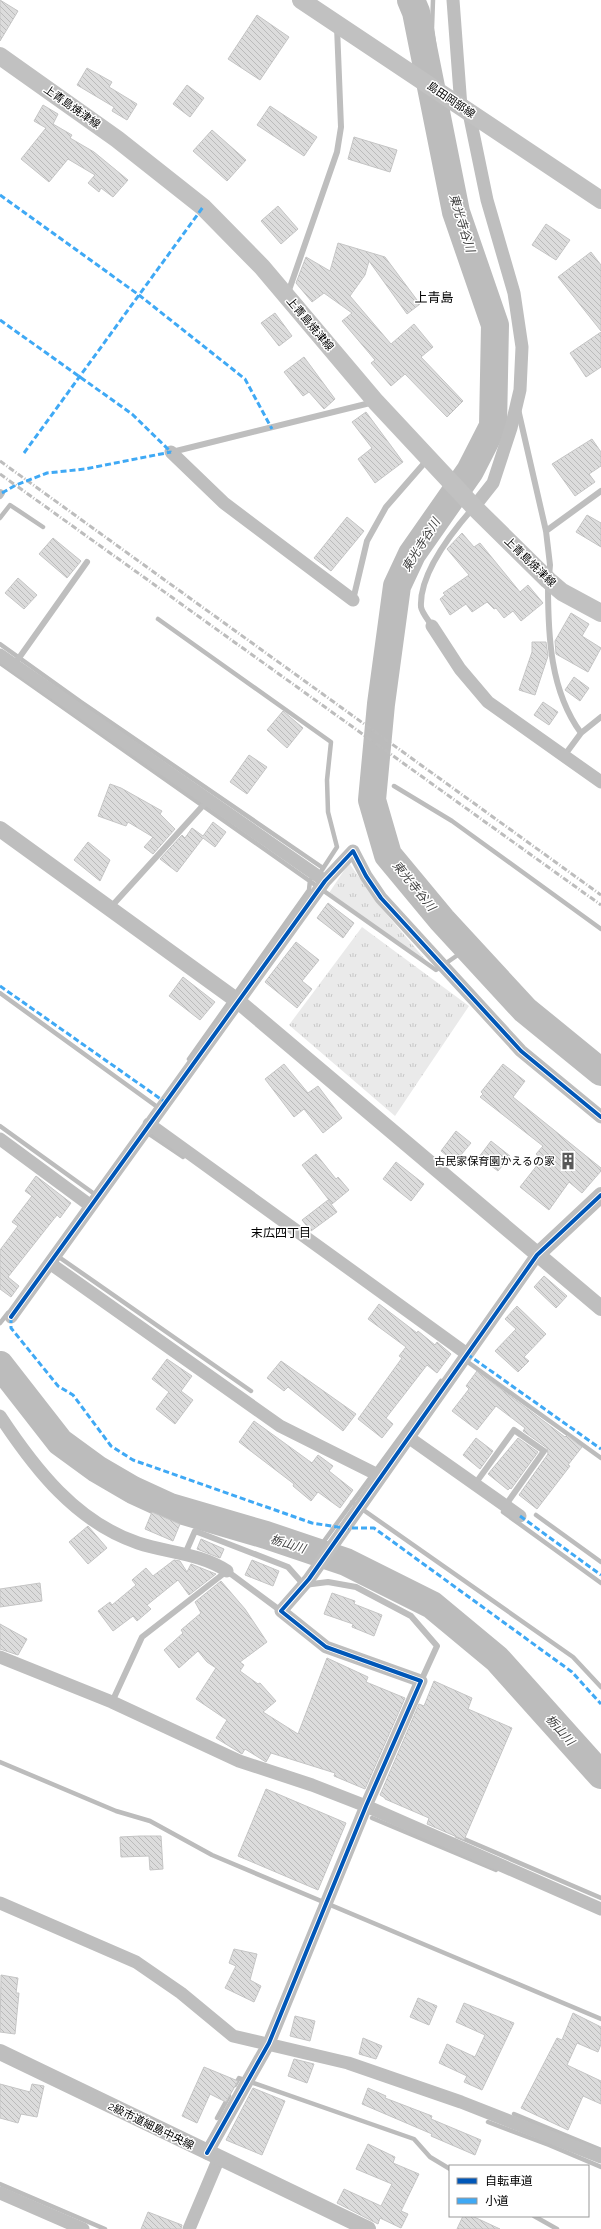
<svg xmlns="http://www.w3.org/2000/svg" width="601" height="2229" font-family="Raleway,'Noto Sans JP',sans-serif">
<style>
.park{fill:url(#park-tufts)}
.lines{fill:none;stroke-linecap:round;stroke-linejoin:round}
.stream{stroke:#bcbcbc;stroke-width:4.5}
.river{stroke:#bcbcbc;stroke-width:28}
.building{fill:url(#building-back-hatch);stroke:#c5c5c5}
.service{stroke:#bebebe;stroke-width:6}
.minor{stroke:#bebebe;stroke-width:13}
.tertiary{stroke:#bebebe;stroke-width:16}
.secondary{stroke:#c1c1c1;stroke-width:18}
.rail{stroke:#bdbdbd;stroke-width:3;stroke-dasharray:6 2 1 2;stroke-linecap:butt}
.quiet{stroke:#3fa9f5;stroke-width:3;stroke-dasharray:6 3;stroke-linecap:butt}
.cycleway-casing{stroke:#fff;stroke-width:6}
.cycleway{stroke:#0057b8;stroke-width:4}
.labels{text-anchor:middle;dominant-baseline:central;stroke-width:3;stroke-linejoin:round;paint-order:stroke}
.street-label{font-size:11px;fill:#000;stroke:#fff}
.poi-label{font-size:11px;fill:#000;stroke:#fff;text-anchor:end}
.water-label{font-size:12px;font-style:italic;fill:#404040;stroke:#fff}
.neighbourhood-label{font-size:12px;fill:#000;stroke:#fff}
.quarter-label{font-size:13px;fill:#000;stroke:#fff}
</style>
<defs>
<pattern id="park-tufts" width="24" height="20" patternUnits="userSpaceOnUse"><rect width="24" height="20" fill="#eaeaea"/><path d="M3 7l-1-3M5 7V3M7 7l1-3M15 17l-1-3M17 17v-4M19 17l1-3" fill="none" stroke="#c7c7c7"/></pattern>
<pattern id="building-back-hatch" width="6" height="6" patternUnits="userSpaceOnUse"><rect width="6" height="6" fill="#dcdcdc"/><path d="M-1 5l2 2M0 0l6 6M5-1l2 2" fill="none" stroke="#bbb"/></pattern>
</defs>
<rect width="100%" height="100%" fill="#fff"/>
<path class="park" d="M349,863L378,904L429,964L329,893Z
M362,927L469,1006L395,1116L289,1025Z"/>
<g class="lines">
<path class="stream" d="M433,0L432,28L440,88
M435,107L442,99
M0,518L10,505L43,527
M158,619L331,742L327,780L328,812L337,847L322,870
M0,644L81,702L323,868
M0,663L436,970L468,948
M394,786L452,821L601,929
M0,993L156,1106
M189,1059L309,890L310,880
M0,1126L93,1193
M146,1132L183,1157
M56,1255L251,1391
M0,1323L8,1313
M465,1360L601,1458
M352,1502L573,1657L601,1687
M503,1512L601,1583
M536,1515L601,1562
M316,1552L441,1381
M0,1762L116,1811L150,1821L212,1855L601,2019
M372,1818L496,1870
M457,1836L601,1898
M235,2085L239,2078L414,2139L430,2157L450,2169
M514,2114L601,2150
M217,2118L229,2096
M488,2122L549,2145L601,2167
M0,2184L105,2229
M534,2216L557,2229"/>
<path class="river" d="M411,0L416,12L456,212L495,325L493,426L470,471L412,554L397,586L381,704L372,800L388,855L442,920L525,1010L601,1072
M0,1365L60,1442L97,1469L133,1490L170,1507L266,1535L346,1562L432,1605L497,1659L601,1775"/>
</g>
<path class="building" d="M0,0L18,11L0,41Z
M257,15L289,37L260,80L228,59Z
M87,68L112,82L109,87L137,104L127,120L112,111L114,107L77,85Z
M187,85L204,98L190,117L173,104Z
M43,105L58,114L53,124L72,135L70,138L94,152L128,180L113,197L101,188L99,192L88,183L95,175L68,159L49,182L21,159L46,128L34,121Z
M270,106L317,137L304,156L257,125Z
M212,130L246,160L227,181L193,151Z
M354,137L397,150L390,172L348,159Z
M278,206L298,229L281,244L261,221Z
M546,224L570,240L556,260L532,245Z
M338,243L385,257L420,304L407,314L369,261L365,275L350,296L391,344L414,324L433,347L421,357L463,401L447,417L405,374L391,386L371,363L375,360L342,321L352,313L324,293L312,302L296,283L306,257L330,271Z
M591,252L601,265V331L558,277Z
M275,313L292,336L279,346L261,323Z
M601,332V367L586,377L570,353Z
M304,357L335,399L324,409L309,392L303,396L284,372Z
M366,412L403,462L375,483L358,459L372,448L352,422Z
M592,439L601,452V466L589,474L595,482L575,496L552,464Z
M587,515L601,523V547L576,532Z
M347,517L364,531L331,571L314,558Z
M462,533L474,547L480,543L520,592L528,585L543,603L521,621L513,611L504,618L496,608L494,609L487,602L472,612L466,604L450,615L440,599L445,595L443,593L469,575L447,549Z
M53,538L81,561L67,578L39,554Z
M18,578L37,595L24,609L5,593Z
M571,613L589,624L582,636L601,648L588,672L556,654L555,641Z
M532,642H546L548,656L535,695L519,690L532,652Z
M574,677L589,688L580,701L565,690Z
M543,702L558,712L549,725L534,715Z
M283,711L303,728L287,748L267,730Z
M249,755L267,767L247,794L230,782Z
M110,784L121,788L162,811L160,814L175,829L153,854L144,847L153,837L128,822L126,826L98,816Z
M213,822L226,832L215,847L203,838L177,872L160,859L182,835L185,838L192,828L203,836Z
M88,842L110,860L100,881L74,860Z
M328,903L354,923L343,938L317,918Z
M296,942L319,960L302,981L312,989L297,1008L265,982Z
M183,977L215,1002L200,1020L169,996Z
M284,1064L308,1093L318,1086L342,1118L323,1133L304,1109L294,1117L265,1079Z
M503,1064L525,1081L513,1097L601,1168V1171L582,1193L569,1182L549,1210L520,1187L542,1159L536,1154L543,1146L480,1097L483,1094L481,1092Z
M456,1131L471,1143L455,1162L441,1151Z
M491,1141L510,1156L498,1171L479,1157Z
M316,1154L336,1179L338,1177L349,1190L332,1204L302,1165Z
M396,1162L424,1184L411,1201L383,1179Z
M36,1176L71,1203L60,1218L57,1215L8,1277L19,1286L11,1297L0,1289V1250L18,1226L12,1222L32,1196L25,1191Z
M328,1200L337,1212L311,1231L302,1220Z
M544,1276L567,1296L556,1308L534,1287Z
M379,1304L417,1333L418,1331L435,1345L437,1342L451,1354L437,1373L427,1365L386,1418L393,1424L382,1438L358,1419L402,1358L399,1356L406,1347L368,1319Z
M517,1306L546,1334L524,1357L529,1361L518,1372L495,1351L516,1329L505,1319Z
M167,1359L192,1376L181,1391L193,1400L175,1424L156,1409L169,1392L152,1379Z
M281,1361L356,1414L343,1431L288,1387L284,1391L267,1378Z
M477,1371L565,1437L567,1435L582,1447L568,1465L570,1466L537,1509L519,1495L548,1454L547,1448L523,1431L525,1428L496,1406L477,1430L452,1411L469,1389L466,1386Z
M254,1421L312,1463L318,1455L333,1466L329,1471L353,1490L340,1508L318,1492L311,1501L293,1486L294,1484L239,1442Z
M476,1438L493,1451L480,1469L463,1455Z
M518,1438L538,1452L511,1489L510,1488L508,1490L488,1474Z
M152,1512L180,1524L173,1541L145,1529Z
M88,1526L107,1548L88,1564L69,1542Z
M201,1539L224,1549L220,1558L197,1549Z
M174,1560L180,1561L187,1572L191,1564L216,1574L189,1595L178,1580L147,1605L151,1609L137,1621L133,1616L113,1631L98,1611L110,1602L112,1605L136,1585L132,1580L146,1568L153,1576Z
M252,1560L279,1571L273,1586L245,1575Z
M221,1581L245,1609L267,1642L240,1662L244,1665L240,1671L258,1684L260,1683L276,1701L263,1712L298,1734L327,1658L368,1677L366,1682L405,1698L365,1789L334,1776L335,1773L271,1753L266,1762L245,1749L242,1754L216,1738L227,1720L196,1699L216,1668L207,1662L198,1651L179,1668L164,1650L183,1633L181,1630L201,1613L195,1602Z
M40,1583L42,1601L0,1607V1589Z
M332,1593L355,1601L354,1604L382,1615L374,1636L352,1627L353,1624L324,1614Z
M0,1624L27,1639L18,1655L0,1649Z
M434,1681L472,1698L468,1709L512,1728L464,1840L427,1824L429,1818L385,1799V1798L380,1795L419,1704L424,1706Z
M266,1789L346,1823L318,1890L238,1856Z
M140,1836H161L163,1869L150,1870L149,1856L121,1857L120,1837Z
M234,1949L257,1954L250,1980L261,1986L254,2002L225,1988L236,1966L229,1963Z
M1,1975L18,1978L16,1993H19L15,2034L0,2032Z
M418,1998L437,2006L429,2025L410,2017Z
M464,2003L514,2023L482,2090L464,2082L467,2076L439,2063L447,2044L475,2057L485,2035L456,2022Z
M573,2013L601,2027V2044L598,2052L577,2043L567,2065L601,2081V2104L583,2096L568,2130L521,2108L557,2038L562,2040Z
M295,2016L315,2021L310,2041L290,2036Z
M363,2038L382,2046L376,2059L359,2054Z
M294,2059L314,2064L307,2083L288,2076Z
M204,2067L238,2081L226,2102L210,2094L197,2123L182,2116Z
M0,2084L30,2092L32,2084L44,2086L37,2117L21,2114L18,2123L0,2118Z
M253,2088L285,2101L262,2155L226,2140Z
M368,2088L386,2096L385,2098L432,2116L431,2119L481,2140L475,2155L431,2136L432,2134L362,2104Z
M368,2144L395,2157L393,2163L419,2174L401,2211L408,2214L401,2228L380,2218L378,2224L337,2203L344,2189L381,2206L392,2184L356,2169Z
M148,2212L182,2225L181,2229H141Z
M463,2216H472L500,2229H457Z"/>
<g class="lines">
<path class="service" d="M288,293L337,152L341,127L337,27
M518,409L546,531L550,565L549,576
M172,452L374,402
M0,492L2,493L0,496
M546,531L601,491
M548,585C548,635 550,691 581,733
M353,600L367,541L386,507L427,460
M432,626C429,621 422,613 421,607C419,573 452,532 473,508
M14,665L87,562
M564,756L581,733L601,717
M110,908L208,800
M475,1484L514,1430L544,1451L505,1506
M185,1554L195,1531L288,1567L304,1585L328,1582L356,1587L411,1616L437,1646L421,1681
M112,1702L142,1637L227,1571L281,1611"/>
<path class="minor" d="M453,0L461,107
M469,113L487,200L514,293L522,347L520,390L511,428L493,483L474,507
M171,452L224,503L353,600
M432,626L460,669L488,702L601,782
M0,655L325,881
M149,1124L467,1354
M0,1139L91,1206
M51,1264L280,1426L380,1476
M11,1317L325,881L353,851L366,876L381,898L521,1051L601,1117
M0,1416C35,1469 76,1522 138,1543C168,1553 200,1553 227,1571
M408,1437L520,1516
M0,1657L112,1702L239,1761L312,1785L366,1806L601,1909
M0,1903L136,1962L181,1993L233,2036L348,2063L461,2102L601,2157
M207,2153L269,2043L366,1806L421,1681L326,1647L281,1611L309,1579L537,1255
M0,2193L83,2229
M189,2229L219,2158"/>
<path class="tertiary" d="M0,829L239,1002L601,1308
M537,1255L601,1195
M0,2052L368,2229"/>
<path class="secondary" d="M301,0L601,200
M0,56L117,139L203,207L262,267L376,402L474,507L548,580L562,592L601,613"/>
<path class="rail" d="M0,461L601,895
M0,474L601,905"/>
<path class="quiet" d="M0,195L139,295L245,379L272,429
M0,320L132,414L171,452
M24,453L203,207
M2,493L16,485L47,473L85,469L171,452
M0,986L165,1102
M11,1317V1328L58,1386L73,1395L111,1446L133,1460L312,1523L344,1528H374L572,1672L601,1704
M467,1354L601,1449
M520,1516L601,1575"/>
<g class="cycleway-casing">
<path id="cycleway" d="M11,1317L325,881L353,851L366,876L381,898L521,1051L601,1117
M207,2153L269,2043L366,1806L421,1681L326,1647L281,1611L309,1579L537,1255L601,1195"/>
</g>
<use href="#cycleway" class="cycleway"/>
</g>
<defs>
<g id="building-bare" transform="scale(1.38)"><path d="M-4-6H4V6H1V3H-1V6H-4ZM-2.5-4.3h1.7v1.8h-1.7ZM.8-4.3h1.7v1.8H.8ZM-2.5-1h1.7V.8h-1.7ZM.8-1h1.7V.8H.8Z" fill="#595959" stroke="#fff" stroke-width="2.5" paint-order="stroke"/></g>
</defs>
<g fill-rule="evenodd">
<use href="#building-bare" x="568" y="1161"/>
</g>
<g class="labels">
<g class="street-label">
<text transform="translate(451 100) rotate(34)">島田岡部線</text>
<text transform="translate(72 107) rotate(35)">上青島焼津線</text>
<text transform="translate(310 324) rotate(50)">上青島焼津線</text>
<text transform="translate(530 562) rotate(44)">上青島焼津線</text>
<text transform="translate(151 2126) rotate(26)">2級市道細島中央線</text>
</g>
<g class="poi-label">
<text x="555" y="1161">古民家保育園かえるの家</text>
</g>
<g class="water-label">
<text transform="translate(462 223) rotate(73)">東光寺谷川</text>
<text transform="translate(421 545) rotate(-58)">東光寺谷川</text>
<text transform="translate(414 886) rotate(51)">東光寺谷川</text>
<text transform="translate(288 1544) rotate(17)">栃山川</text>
<text transform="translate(560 1730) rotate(48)">栃山川</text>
</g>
<g class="neighbourhood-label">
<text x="281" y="1233">末広四丁目</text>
</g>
<g class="quarter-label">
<text x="434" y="297">上青島</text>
</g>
</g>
<rect x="449" y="2165" width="140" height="52" fill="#ffffff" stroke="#999999"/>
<rect x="457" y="2178" width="20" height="6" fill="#0057b8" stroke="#999999"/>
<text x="485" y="2185" font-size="12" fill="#000000">自転車道</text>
<rect x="457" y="2198" width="20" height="6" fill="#3fa9f5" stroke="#999999"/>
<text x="485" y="2205" font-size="12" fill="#000000">小道</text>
</svg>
